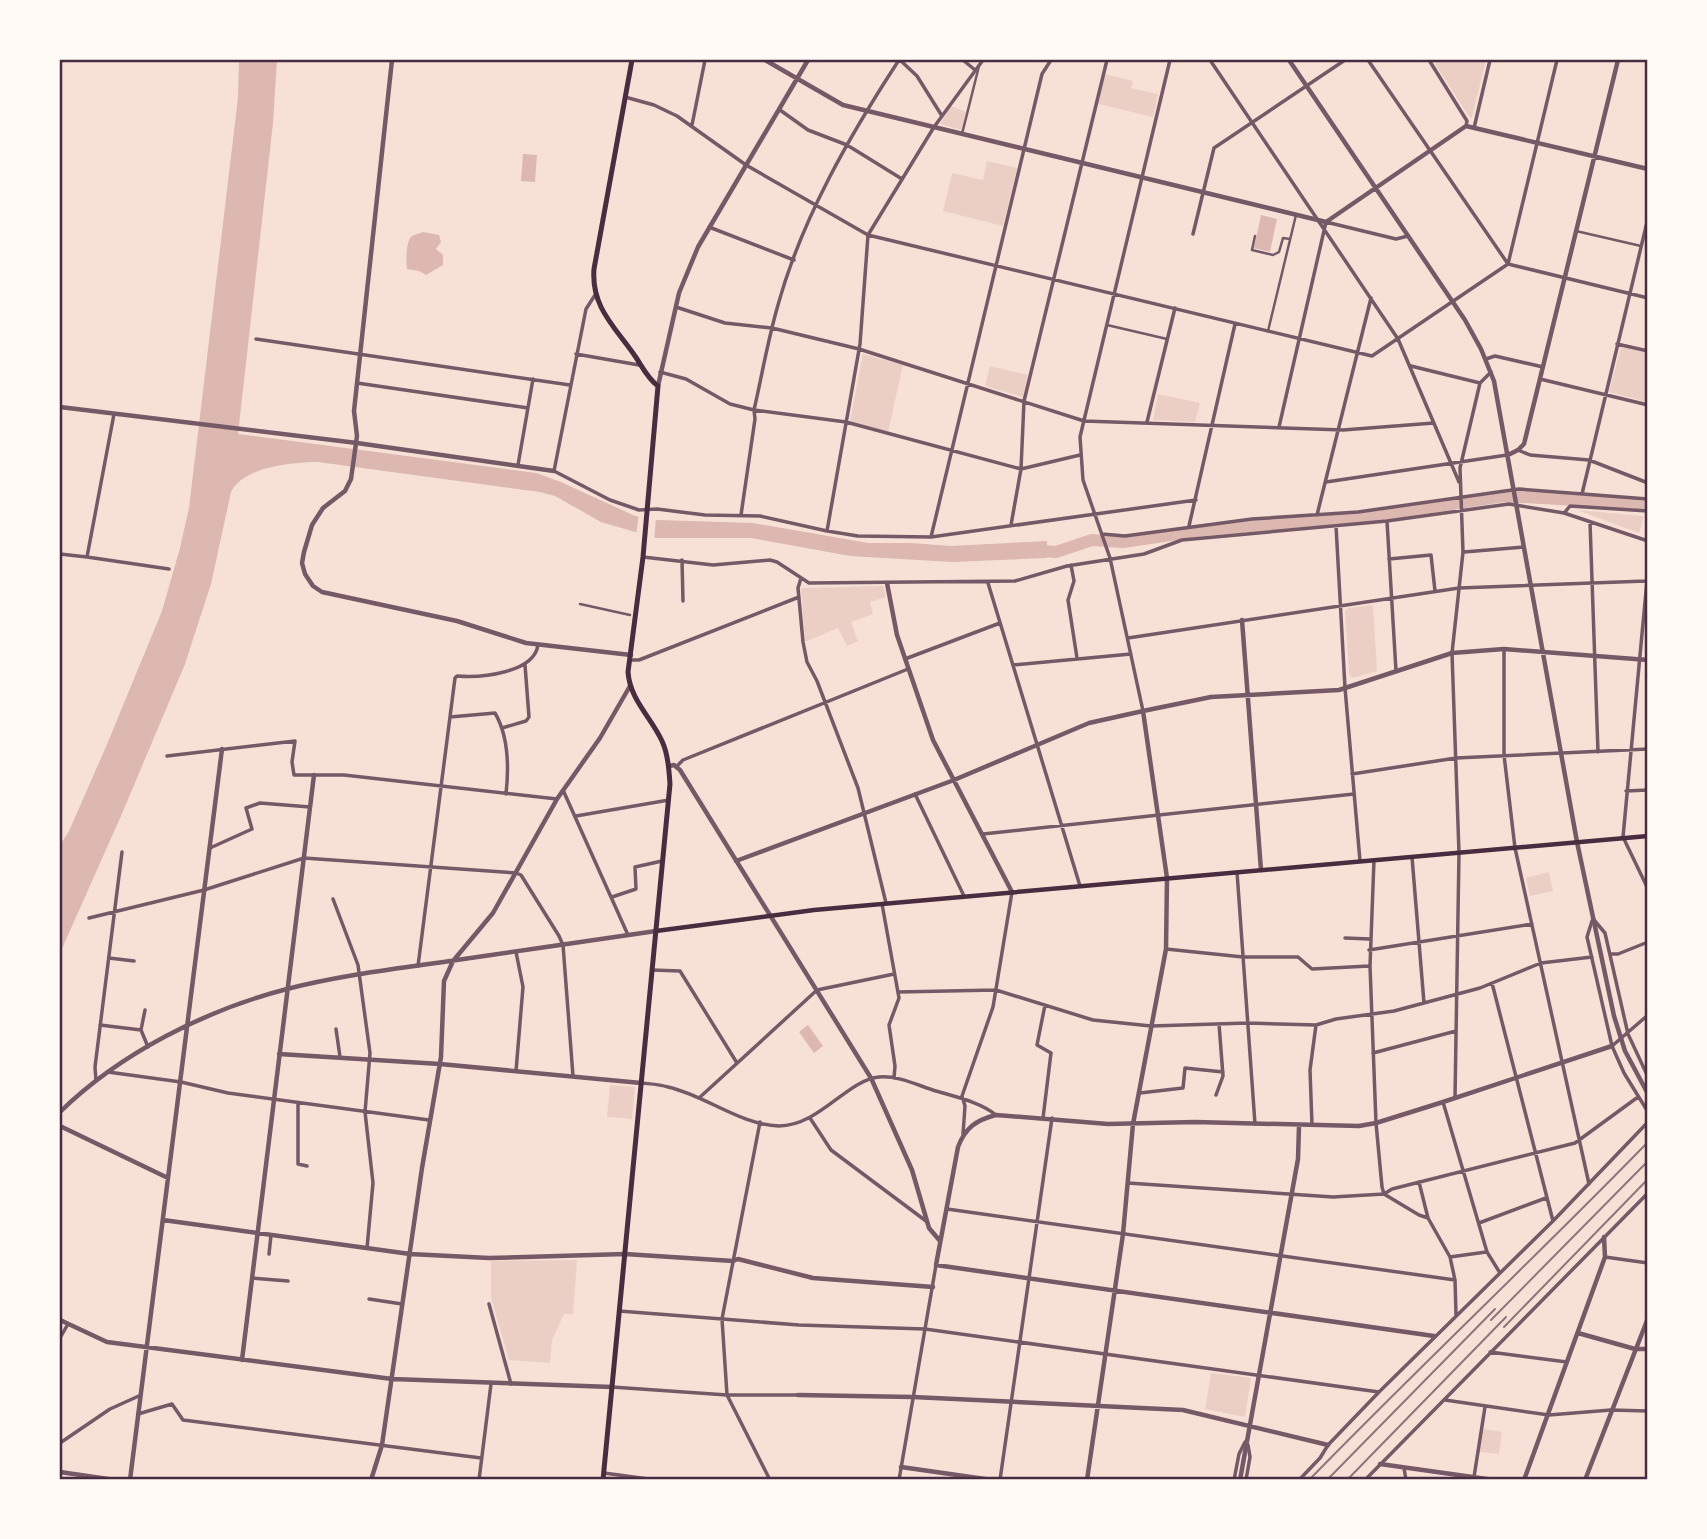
<svg xmlns="http://www.w3.org/2000/svg" width="1707" height="1539" font-family="'Noto Sans',sans-serif">
<style>
.green{fill:#ebcfc5}
.water{fill:#dcb8b0}
.pier{fill:#f7e1d7}
.lines{fill:none;stroke-linecap:round;stroke-linejoin:round}
.river{stroke:#dcb8b0;stroke-width:12}
.pedestrian{stroke:#755966;stroke-width:2.5}
.minor{stroke:#755966;stroke-width:3.5}
.tertiary{stroke:#755966;stroke-width:4.5}
.secondary{stroke:#4a2c40;stroke-width:4.5}
.primary{stroke:#4a2c40;stroke-width:5}
.rail{stroke:#8f747c;stroke-width:2}
.neatline{fill:none;stroke:#4a2c40;stroke-width:2.5}
</style>
<rect width="100%" height="100%" fill="#f7e1d7"/>
<path class="green" d="M1438,60H1486L1472,117L1470,118L1435,64Z
M1105,74L1133,81L1131,88L1158,94L1153,117L1098,104Z
M951,106L966,112L962,130L940,124Z
M987,161L1017,168L1003,226L943,211L952,173L983,180Z
M1621,347L1647,353V402L1609,392Z
M863,354L903,365L888,432L850,421Z
M990,366L1028,375L1023,397L985,386Z
M1158,394L1200,403L1195,422L1153,420Z
M1577,510L1644,516L1639,533Z
M883,586L886,597L870,602L873,614L851,622L858,641L847,646L838,628L805,642L801,588Z
M1373,605L1377,671L1353,678L1349,674L1345,611L1348,608Z
M1549,872L1553,891L1530,896L1526,878Z
M610,1085L635,1087L632,1119L607,1117Z
M577,1260L573,1314H564L552,1340L550,1363L509,1360L491,1298V1261Z
M1211,1373L1251,1378L1245,1417L1205,1409Z
M1483,1429L1502,1432L1499,1454L1480,1452Z"/>
<path class="water" d="M239,60H277L273,123L238,434L536,473L561,482L635,516L658,520L753,523L868,543H910L951,546L1047,541V558L952,562L850,556L751,538H656L601,522L555,496L540,492L318,462C293,462 243,467 231,492L211,584L185,664L121,816L60,953V845L69,831L105,749L162,611L180,548L189,508L238,98Z
M523,154L537,155L535,182L521,181Z
M1261,215L1277,219L1270,252L1254,248Z
M423,232L439,235L441,242L436,249L443,255V265L426,275L419,271L407,269C406,261 406,242 411,237C414,234 419,234 423,232Z
M808,1025L823,1046L814,1053L799,1032Z"/>
<path class="pier" d="M639,513L656,518L654,540L636,535Z"/>
<g class="lines">
<path class="river" d="M1031,550L1056,552L1092,540L1123,542L1204,530L1377,515L1505,496L1648,504"/>
<path class="pedestrian" d="M962,134L979,66
M1576,231L1641,246
M1255,236L1252,250L1273,255L1279,252L1283,238L1290,239
M1107,325L1167,339
M1268,331L1296,215
M580,604L630,615"/>
<path class="minor" d="M900,60L917,76L942,116
M963,60L975,70
M1210,60L1398,339L1459,482
M1368,60L1508,264L1648,298
M1429,60L1467,121L1466,126
M625,97L654,105L677,116L746,165L868,235L1372,356L1508,264L1557,60
M780,110L808,130L847,145L902,179
M692,125L705,60
M1474,128L1490,60
M709,227L794,260
M1193,234L1214,148L1345,60
M595,295L586,309L554,471L610,500L639,510L657,509L705,515L760,516L827,531L858,536L931,537L1196,500
M676,307L725,323L772,328L859,349L1084,421L1343,430L1434,423
M256,339L570,385
M1617,344L1648,351
M576,354L639,365
M1486,359L1495,356L1543,367
M1411,366L1480,383
M660,372L686,379L730,404L754,410L846,422L1021,469L1080,455
M1540,379L1648,405
M357,383L528,408
M114,414L87,557L169,569
M1147,422L1175,308
M1279,427L1326,222L1396,239L1408,236
M1518,450L1530,455L1589,460L1648,483
M518,465L533,379
M1326,482L1507,455
M1582,494L1648,218
M1565,512L1570,506L1648,511
M741,515L755,419L754,410C762,375 768,339 778,305C802,218 850,135 899,60
M1317,515L1371,298
M1387,521L1396,671
M1590,522L1598,752
M1011,525L1021,469L1024,401L1107,60
M1189,526L1235,324
M1336,526L1345,688L1360,861
M827,531L860,344L868,235L934,127L983,60
M1102,534L1125,536L1252,519L1358,512L1519,489L1648,499
M931,537L1042,74L1051,60
M1464,552L1524,547
M60,554L87,557
M643,557L713,565L770,560L777,562L809,583L1015,581L1067,566L1144,554L1182,540L1387,521L1509,504L1564,513L1648,541
M1389,559L1431,555L1435,591
M682,560L683,601
M1071,565L1074,581L1068,600L1077,658
M1648,570L1623,837L1648,889
M801,578L798,588L803,642L807,662L817,681L858,788L886,903
M988,583L1080,886
M1128,638L1459,588L1646,581
M1504,649V755L1515,848L1589,1184
M905,659L1000,623
M630,660H639L799,597
M1013,665L1131,654
M1143,711L1110,558L1083,480L1080,437L1170,60
M450,717L495,713C509,737 509,767 506,794
M502,728L526,721L529,717L525,665
M167,756L295,741L292,762L294,775H344L557,799
M677,766L683,760L908,669
M1352,774L1456,758L1648,749
M563,790L628,935
M1626,791L1648,790
M915,794L964,896
M576,816L669,800
M983,834L1354,794
M210,848L252,829L246,808L260,803L310,807
M1412,857L1424,1003
M1374,860L1370,966L1376,1123L1382,1187L1384,1194L1419,1215L1428,1218
M1237,872L1255,1124
M612,897L636,889L635,867L662,861
M333,899L358,965L370,1053L365,1112L373,1183L367,1248
M882,904L899,998L889,1025L895,1066L894,1078
M89,918L204,890L304,858L516,873L521,875L559,936L563,945L573,1076
M1594,920L1605,933L1628,1034L1648,1077
M1592,921L1587,937L1612,1046L1624,1073L1648,1112
M1345,938L1370,939
M1166,949L1243,957H1298L1312,969L1369,966
M1369,950L1532,924
M516,952L523,987L516,1071
M1611,954H1618L1648,942
M109,958L134,961
M418,966L455,678L457,676C481,678 534,673 538,645
M652,970L680,971L737,1063
M1492,983L1553,1221
M898,992L996,990L1093,1020L1151,1026L1248,1023L1316,1025L1336,1019L1394,1011L1480,988L1541,963L1592,957
M100,1025L141,1030L148,1047
M336,1029L340,1057
M141,1030L145,1010
M1612,1046L1648,1015
M1373,1053L1456,1031
M108,1072L181,1082L228,1093L429,1120
M96,1081L95,1067L122,852
M641,1083C650,1084 659,1084 668,1087C705,1095 740,1125 779,1126C819,1126 847,1080 879,1077C898,1075 919,1086 936,1091C956,1097 980,1102 996,1115
M1140,1093L1183,1088L1185,1068L1223,1072
M1216,1095L1223,1076L1219,1024
M699,1098L817,990L894,974
M1455,1098L1459,853L1452,653L1463,552L1460,468L1480,383L1491,372
M1443,1102L1487,1252L1500,1273
M298,1103V1164L307,1166
M810,1118L831,1150L926,1221
M1043,1118L1051,1053L1037,1045L1045,1005
M760,1122L722,1319L727,1395L770,1480
M1312,1125L1310,1070L1316,1025
M963,1134L965,1106L962,1096L993,1007L1012,892
M1419,1182L1428,1218L1450,1257L1455,1280L1456,1315
M1128,1183L1333,1197L1384,1194L1392,1189L1575,1143L1638,1097
M947,1209L1455,1280
M1479,1223L1546,1198
M269,1254L271,1235
M1450,1257L1486,1252
M1605,1257L1648,1263
M252,1278L288,1281
M369,1299L402,1304
M489,1304L511,1384
M619,1311L799,1325L925,1329L1379,1392
M60,1338L68,1324
M1490,1352L1567,1362
M612,1387L727,1395H798
M1445,1400L1549,1415L1611,1410L1648,1411
M138,1414L172,1404L183,1420L481,1458
M60,1443L110,1409L141,1395
M1404,1468L1406,1480
M604,1473L656,1480
M1474,1477L1485,1407
M479,1480L491,1384
M899,1480L936,1265
M1000,1480L1052,1118
M1234,1480L1239,1454L1245,1442
M1246,1480L1250,1457L1248,1445
M1299,1480L1320,1458L1328,1445L1379,1392L1553,1221L1648,1122
M1365,1480L1648,1193"/>
<path class="tertiary" d="M392,60L354,411L357,436L351,479L345,491L323,508L312,525L304,552L302,563L305,574L313,586L322,592L457,621L526,643L631,655
M765,60L843,105L1326,222L1466,126L1648,169
M1289,60L1465,320L1481,349L1494,381L1577,842L1614,1016L1625,1051L1648,1094
M658,386L679,293L698,247L808,60
M60,407L357,443L554,471
M1508,455L1518,450L1524,444L1618,60
M887,583L897,635L933,740L1012,892
M1242,620L1261,870
M669,766L674,765L680,770L871,1078L912,1170L929,1228L940,1241
M736,861L954,780L1089,723L1143,711L1211,697L1339,690L1452,653L1504,649L1648,660
M279,1054L440,1064L641,1083
M60,1112C120,1053 206,1010 287,989C341,975 396,969 450,961C519,951 587,941 656,931
M60,1126L168,1178
M163,1220L410,1254L489,1258L625,1254L733,1261L738,1259L813,1278L933,1287
M60,1320L107,1342L392,1379L612,1387
M1578,1333L1635,1349H1648
M1434,1336L936,1265L958,1147C965,1128 976,1120 996,1115L1108,1124L1195,1122L1359,1126L1376,1123L1443,1102L1612,1046
M242,1360L314,775
M798,1395L913,1397L1183,1410L1328,1445
M1380,1464L1494,1480
M901,1467L992,1480
M60,1472L115,1480
M130,1480L222,749
M371,1480L382,1445L422,1168L441,1057L444,981L453,961L493,913L557,799L600,738L630,686
M1087,1480L1123,1234L1133,1124L1166,949L1167,878L1143,711
M1240,1480L1298,1159L1299,1126
M1524,1480L1605,1257L1604,1237
M1585,1480L1648,1318"/>
<path class="secondary" d="M656,931L814,910L1648,836"/>
<path class="primary" d="M603,1480L670,784C669,770 668,754 662,741C651,717 630,700 628,672L643,557L658,386C647,378 642,366 635,356C615,327 591,307 594,269L632,60"/>
<path class="rail" d="M1491,1320L1648,1161
M1504,1327L1648,1179
M1309,1480C1421,1365 1537,1256 1648,1142
M1327,1480L1495,1309
M1347,1480L1506,1317"/>
</g>
<rect width="1707" height="1539" fill="none" stroke="#fffaf5" stroke-width="122"/>
<rect x="61" y="61" width="1585" height="1417" class="neatline"/>
</svg>
